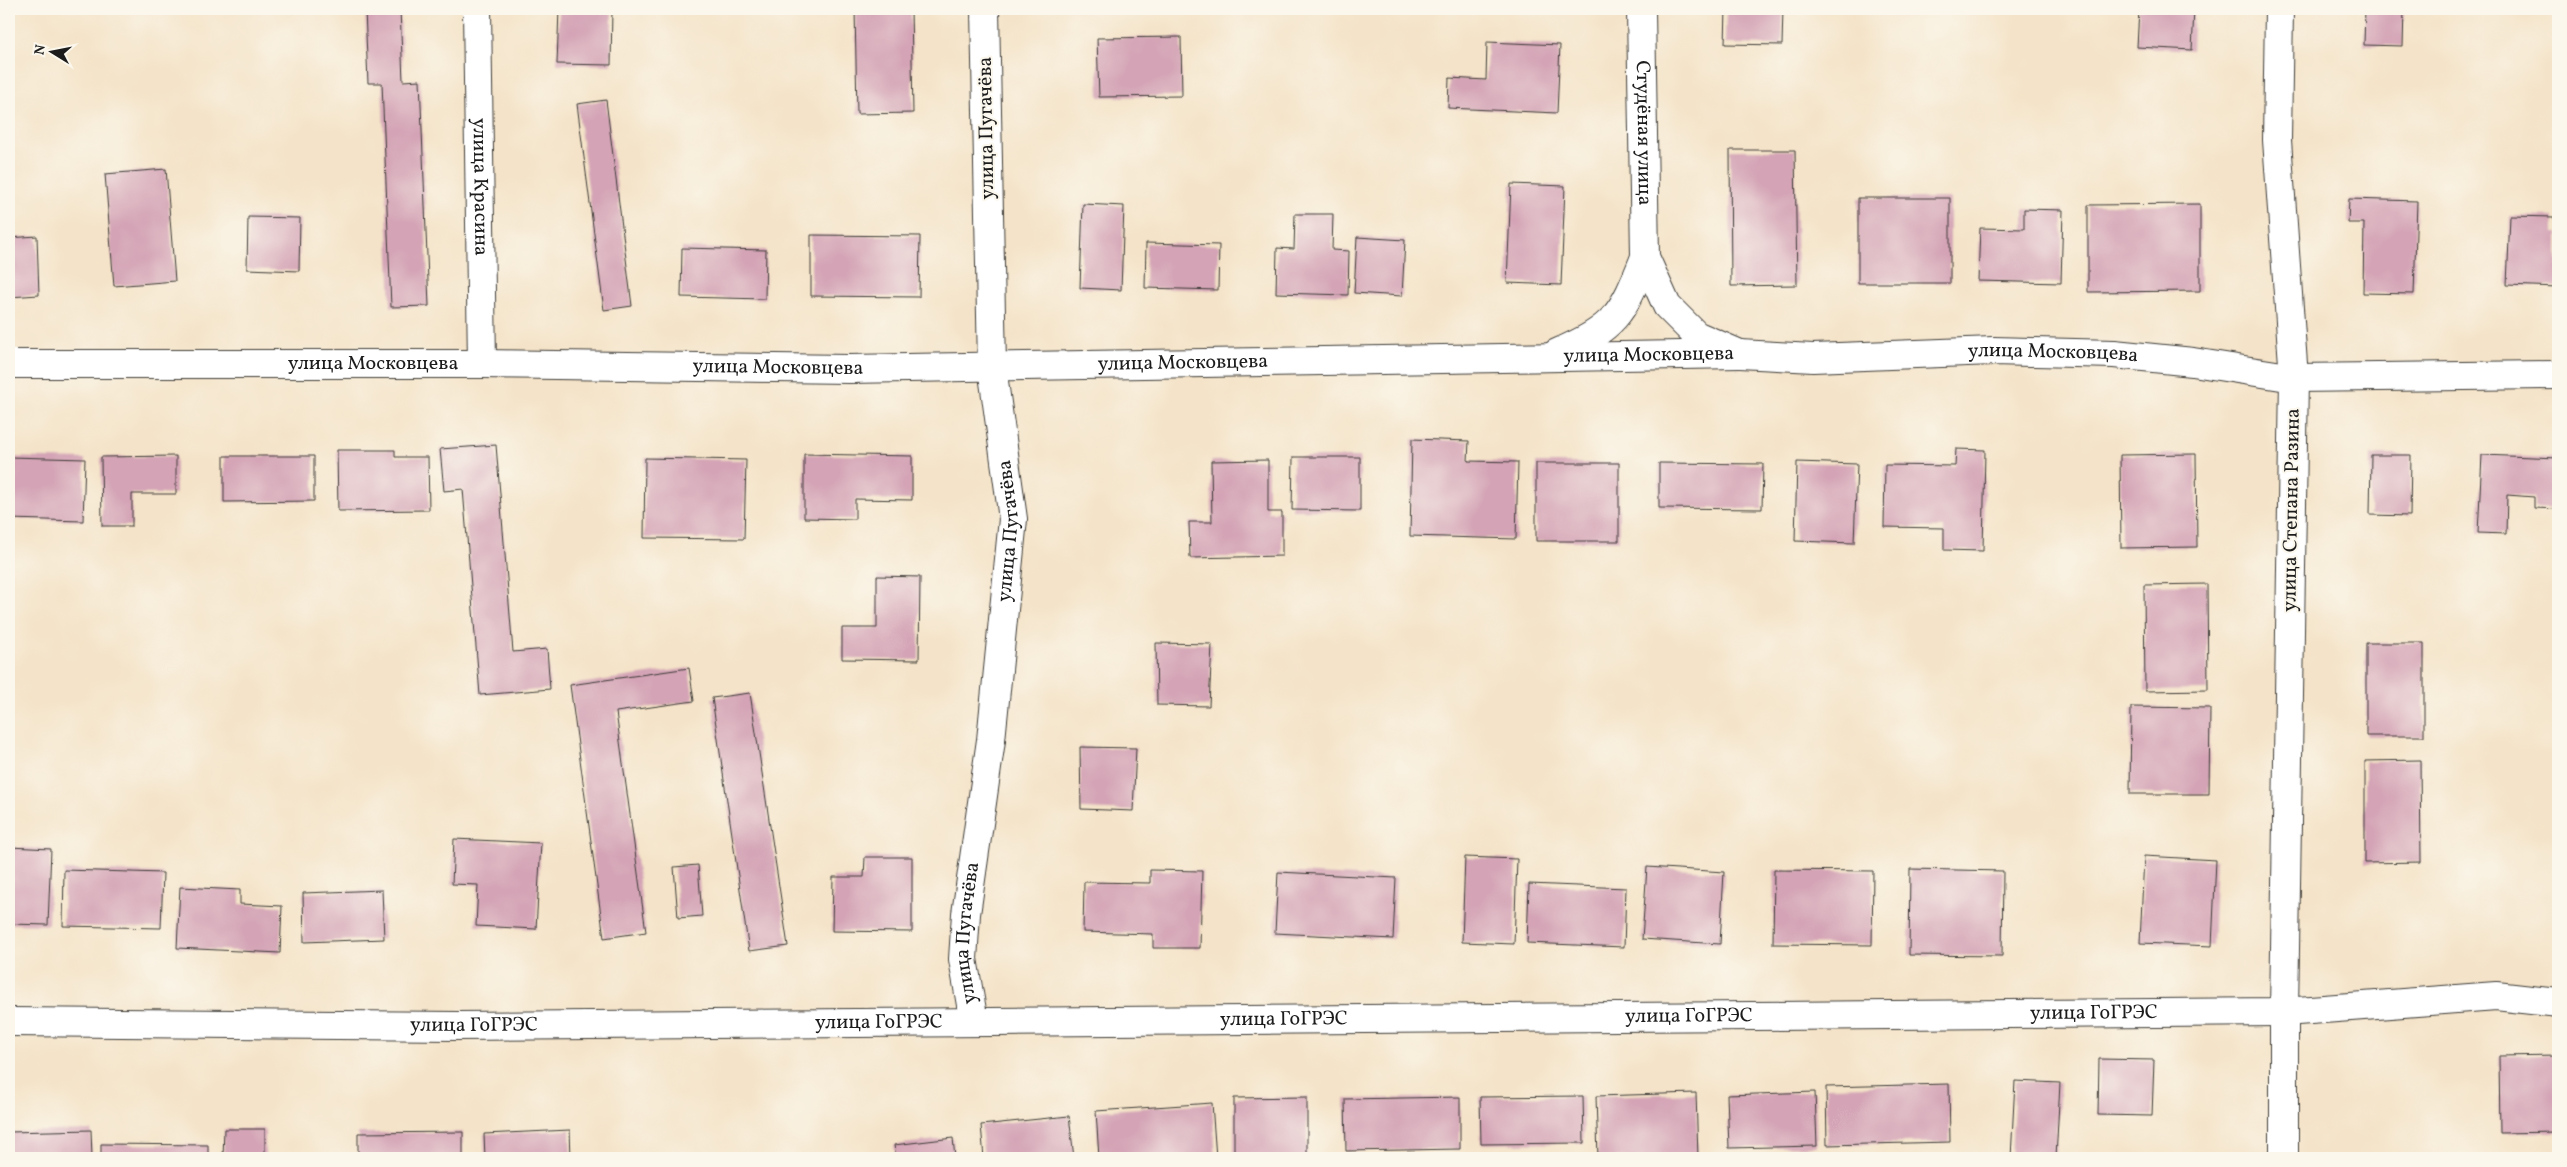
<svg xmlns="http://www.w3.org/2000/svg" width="2567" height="1167" font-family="Vollkorn,serif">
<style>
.building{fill:#d4a4b6}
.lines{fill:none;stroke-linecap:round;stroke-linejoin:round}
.minor-casing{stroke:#3c3a36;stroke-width:30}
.tertiary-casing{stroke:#3c3a36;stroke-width:30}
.minor{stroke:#fff;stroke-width:28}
.tertiary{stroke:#fff;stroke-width:28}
.labels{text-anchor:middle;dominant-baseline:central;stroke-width:4;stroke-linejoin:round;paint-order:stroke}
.street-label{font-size:20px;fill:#1c1c1c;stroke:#fbf7ec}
</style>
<rect width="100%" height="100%" fill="#fbf7ec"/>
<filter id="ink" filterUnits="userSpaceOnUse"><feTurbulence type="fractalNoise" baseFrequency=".02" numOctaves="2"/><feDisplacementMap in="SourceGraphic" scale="10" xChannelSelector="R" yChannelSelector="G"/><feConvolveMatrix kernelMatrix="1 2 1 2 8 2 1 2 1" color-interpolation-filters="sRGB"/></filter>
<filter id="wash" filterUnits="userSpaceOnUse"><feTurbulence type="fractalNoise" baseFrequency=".0096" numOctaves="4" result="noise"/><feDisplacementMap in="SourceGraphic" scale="20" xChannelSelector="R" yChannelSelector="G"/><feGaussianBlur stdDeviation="1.12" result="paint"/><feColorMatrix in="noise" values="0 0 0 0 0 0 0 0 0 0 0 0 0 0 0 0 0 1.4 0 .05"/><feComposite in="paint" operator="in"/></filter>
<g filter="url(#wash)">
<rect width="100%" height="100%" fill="#f4e3c8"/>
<g id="blocks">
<path class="building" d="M365,9H400L403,81L420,80L429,306L391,307L382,83H368Z
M559,9H612L611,65L557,64Z
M855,9H911L913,113L857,114Z
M1726,9H1783L1782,45L1725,44Z
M2139,9H2194L2192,50L2137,47Z
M2365,9H2404L2403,46L2364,45Z
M1181,37L1182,96L1099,97L1097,38Z
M1487,42L1560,45L1557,113L1448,108L1449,78L1486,80Z
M606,100L632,306L604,310L577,104Z
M1730,150H1795L1797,285L1731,286Z
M166,169L175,281L114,286L105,174Z
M1511,184L1565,186L1561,285L1507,283Z
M1858,198H1950V283H1858Z
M2349,199L2417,201L2414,294L2363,293L2364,223H2348Z
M1083,204L1124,206L1121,290L1080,288Z
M2200,204V291L2088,292V205Z
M2024,209L2063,210L2061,283L1978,281L1980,228L2024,229Z
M1295,214H1333L1332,250L1349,251L1348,295L1276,293L1277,248L1294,249Z
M2510,216L2554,217V233H2558V287L2507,285Z
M248,217L300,218L299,271L247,269Z
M811,235L920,236L919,297L811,296Z
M37,236L39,295L9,297V238Z
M1357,237L1405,240L1402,296L1354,293Z
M1146,243L1219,245L1218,290L1145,288Z
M682,248L766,250L765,299L681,297Z
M1412,439L1469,441L1468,461L1518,462L1516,539L1410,536Z
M496,445L513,652L547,649L550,689L480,695L463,489L444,491L440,449Z
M1956,449L1985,450L1983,551L1944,550V528L1884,527L1885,465L1955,466Z
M337,450H395V457H428L429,510L338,511Z
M804,454L912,456V500L855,499V519L804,518Z
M2196,454L2197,547L2121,548L2120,455Z
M2371,455H2411L2410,516L2370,515Z
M2482,455L2558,458V509L2534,508V497L2507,495L2506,534L2478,533Z
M176,456V494H132V526H102L101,457Z
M224,456H314V501L224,502Z
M9,457L85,459L83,521L9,519Z
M1293,457H1360V511L1292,510Z
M645,458L746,460L744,539L644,538Z
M1268,460V512H1282V556L1190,558L1189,522H1212L1211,461Z
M1797,462L1857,464L1854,543L1795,541Z
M1536,463H1619V541H1536Z
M1659,463L1763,464L1762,509L1659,508Z
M877,576L920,577L919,660L842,659V628H877Z
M2207,584L2208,690L2145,691L2144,585Z
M1156,643L1212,644L1209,706L1157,705Z
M2366,643H2424V736H2366Z
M689,668L694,701L616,712L646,932L604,938L570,685Z
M750,693L788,946L749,951L712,698Z
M2131,707L2210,708L2209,794H2130Z
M1080,747L1136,748L1133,811L1081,809Z
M2420,760L2421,862L2365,863V761Z
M454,839L541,843L536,929L476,926L478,885L452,884Z
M9,847L51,849L48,925L9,924Z
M2144,856L2216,860L2212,946L2140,943Z
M865,857H912V932L832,931L833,877H864Z
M1465,857L1517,859L1514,944L1462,942Z
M698,865L702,916L678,918L674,867Z
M1647,867L1724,872L1720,944L1642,939Z
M1910,869L2003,871L2002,956L1909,955Z
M64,870L163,873L161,928L63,926Z
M1150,870L1202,871L1200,948H1153V934L1083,932L1084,882L1150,883Z
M1774,870L1873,871L1872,945L1773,944Z
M1278,872L1396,878L1393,939L1275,933Z
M1529,884L1626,888L1624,947L1527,943Z
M180,887L240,890V904L282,906L280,953L177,948Z
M382,890L384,939L304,942L303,893Z
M2558,1055V1132L2500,1133L2499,1056Z
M2099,1059L2154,1060L2152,1116L2098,1115Z
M2015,1081L2060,1083L2056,1158H2011Z
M1949,1084L1950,1142L1827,1145L1826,1087Z
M1815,1092L1817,1146L1729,1148L1727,1095Z
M1696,1093L1698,1158H1598L1596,1096Z
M1583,1096L1584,1143L1481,1144L1480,1097Z
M1307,1097V1158H1234V1098Z
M1460,1097V1149L1346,1151L1345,1099Z
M1212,1103L1216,1158H1099L1096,1111Z
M1069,1116L1074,1158H984L981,1125Z
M224,1129H265V1158H223Z
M91,1130L92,1158H9V1132Z
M570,1130L571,1158H485L484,1134Z
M463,1132V1158H358V1133Z
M953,1138L955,1158H896L894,1145Z
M101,1144L208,1145V1158H101Z"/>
</g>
</g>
<g filter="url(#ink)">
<use href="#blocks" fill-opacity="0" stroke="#3c3a36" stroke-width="1"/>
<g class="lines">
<g class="minor-casing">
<g id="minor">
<path id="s1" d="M477,9L482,364"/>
<path d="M2279,9L2277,140L2294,378L2558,375"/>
<path d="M1557,353C1616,327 1622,315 1645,257"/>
<path id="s2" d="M9,364H482L849,369L1740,354"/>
<path id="s3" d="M9,1022L458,1026L2284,1012L2496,996L2558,1003"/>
<path id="s4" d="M974,1022L963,959L966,914L991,740L1013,519L992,367L985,9"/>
</g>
</g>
<g class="tertiary-casing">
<g id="tertiary">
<path id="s5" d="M1641,9L1645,257L1667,306L1696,335L1740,354L1813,358L1993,351L2114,354L2193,362L2294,378L2284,1012V1158"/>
</g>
</g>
<use href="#minor" class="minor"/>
<use href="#tertiary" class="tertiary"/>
</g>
</g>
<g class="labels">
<g class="street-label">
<text transform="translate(987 128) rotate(-91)">улица Пугачёва</text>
<text stroke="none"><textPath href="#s5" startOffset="124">Студёная улица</textPath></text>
<text stroke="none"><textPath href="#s1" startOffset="178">улица Красина</textPath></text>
<text stroke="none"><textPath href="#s5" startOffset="704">улица Московцева</textPath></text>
<text stroke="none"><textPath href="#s2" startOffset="1640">улица Московцева</textPath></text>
<text stroke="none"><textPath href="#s2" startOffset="364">улица Московцева</textPath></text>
<text stroke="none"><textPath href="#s2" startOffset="1174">улица Московцева</textPath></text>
<text stroke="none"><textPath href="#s2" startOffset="769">улица Московцева</textPath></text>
<text transform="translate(2292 510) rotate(-89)">улица Степана Разина</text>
<text stroke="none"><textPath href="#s4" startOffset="495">улица Пугачёва</textPath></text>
<text stroke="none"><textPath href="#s4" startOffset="90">улица Пугачёва</textPath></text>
<text stroke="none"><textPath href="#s3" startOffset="2085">улица ГоГРЭС</textPath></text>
<text stroke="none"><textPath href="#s3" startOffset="1680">улица ГоГРЭС</textPath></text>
<text stroke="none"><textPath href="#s3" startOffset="1275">улица ГоГРЭС</textPath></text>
<text stroke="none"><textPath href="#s3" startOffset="870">улица ГоГРЭС</textPath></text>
<text stroke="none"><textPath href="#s3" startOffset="465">улица ГоГРЭС</textPath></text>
</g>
</g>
<rect width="2567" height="1167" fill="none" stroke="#fbf7ec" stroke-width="30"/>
<g transform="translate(52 52) rotate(280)" stroke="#fbf7ec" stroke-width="4" paint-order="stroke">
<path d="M0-4L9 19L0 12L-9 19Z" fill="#1c1c1c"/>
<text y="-8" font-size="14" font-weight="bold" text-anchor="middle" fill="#1c1c1c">N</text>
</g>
</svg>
